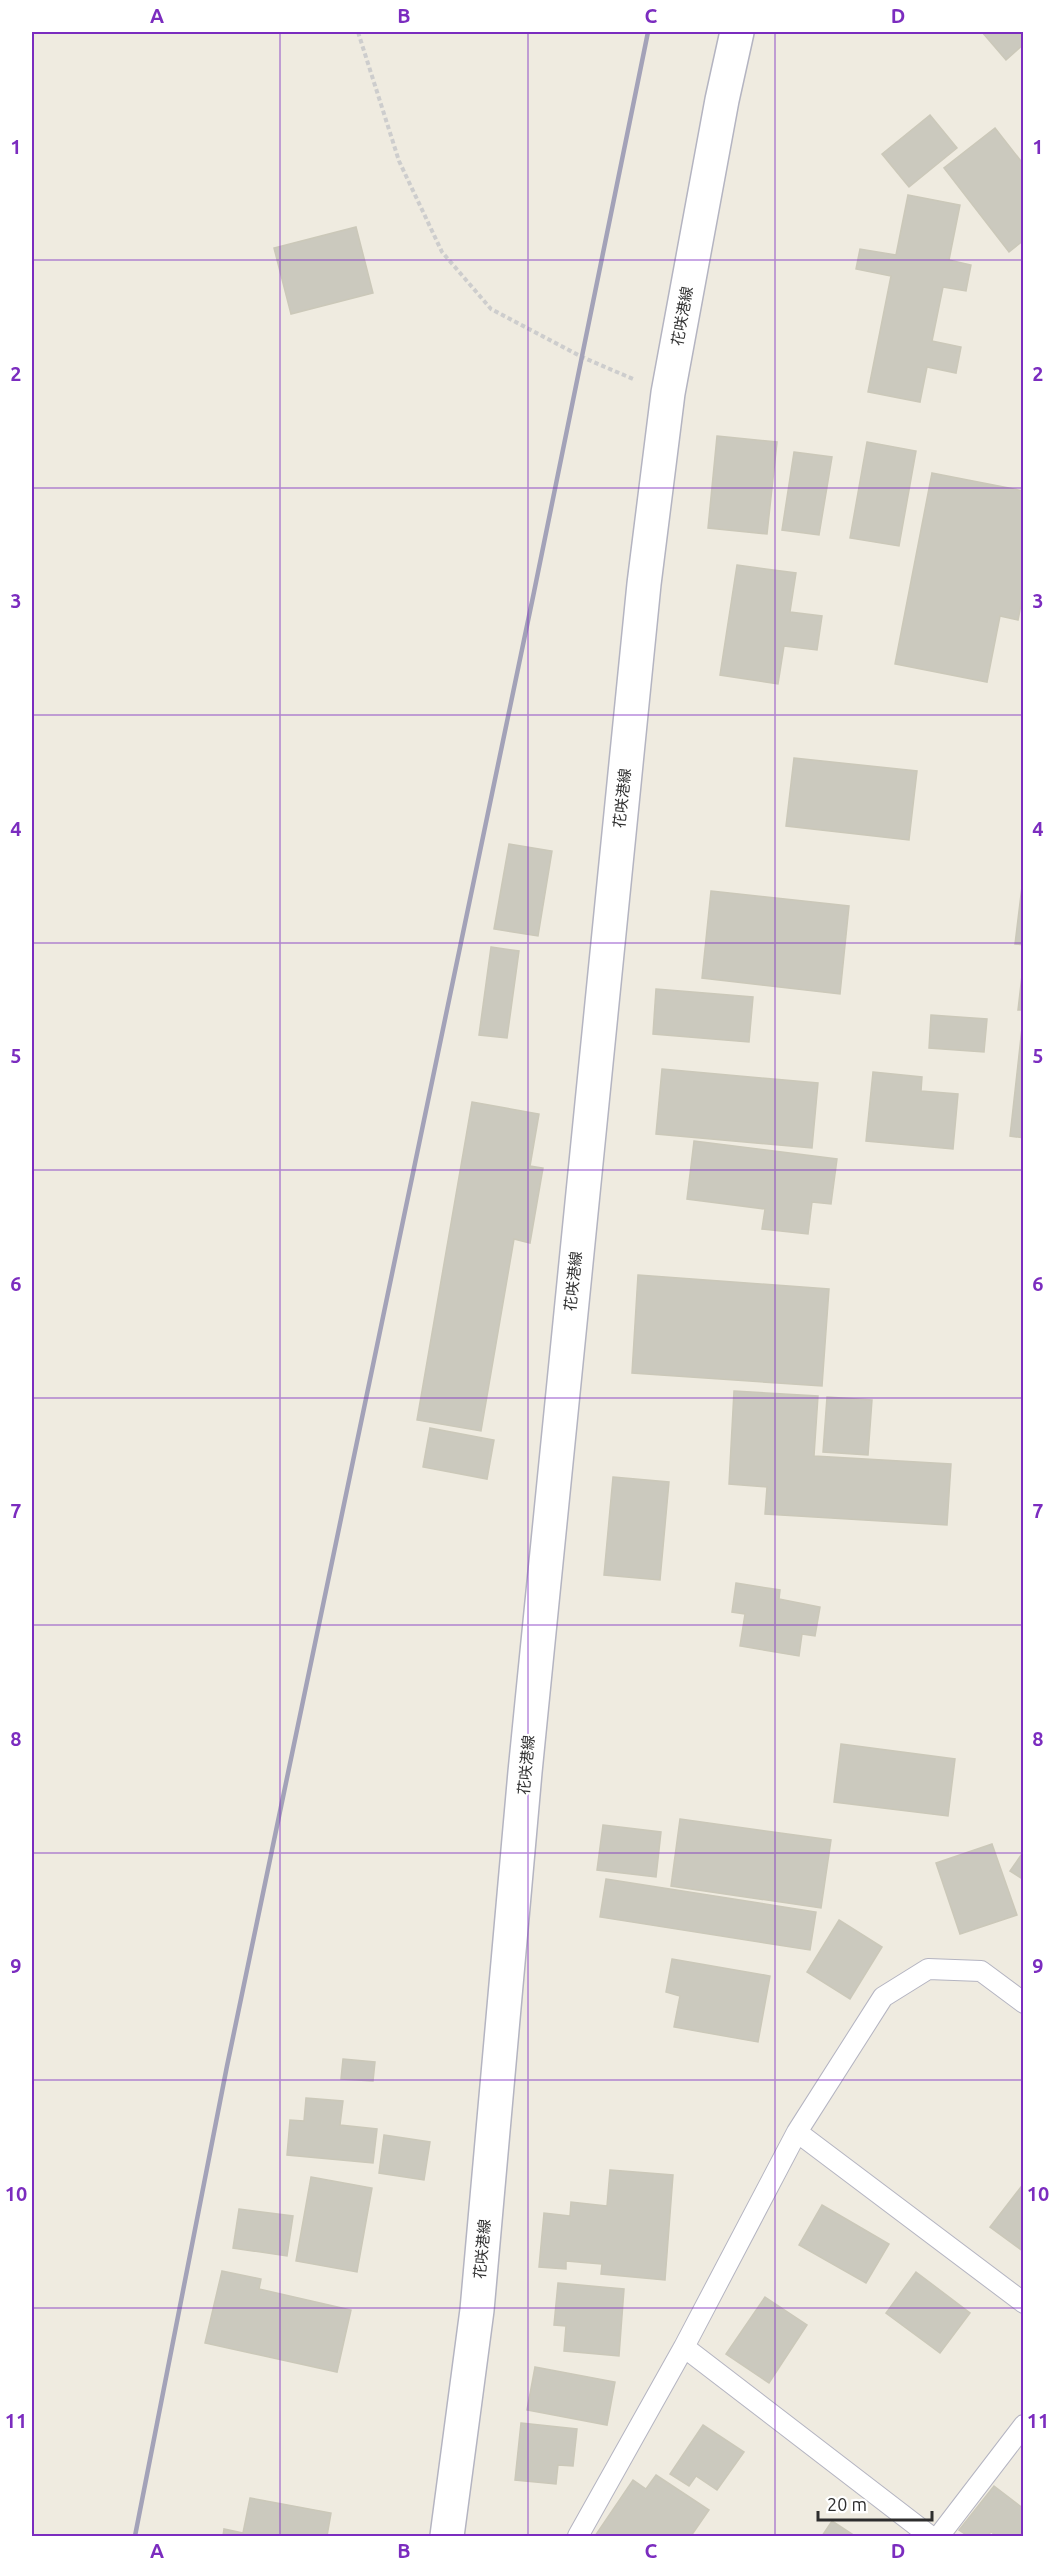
<svg xmlns="http://www.w3.org/2000/svg" width="1055" height="2568" font-family="Ubuntu,'Noto Sans JP',sans-serif">
<style>
.building{fill:#cbc9be;stroke:#cbc8b9;stroke-width:1.5}
.lines{fill:none;stroke-linecap:round;stroke-linejoin:round}
.lane-casing{stroke:#b4b4c1;stroke-width:22}
.secondary-casing{stroke:#b4b4c1;stroke-width:36}
.path{stroke:#cdcdcd;stroke-width:4;stroke-dasharray:4.5 3;stroke-linecap:butt}
.lane{stroke:#fff;stroke-width:20}
.secondary{stroke:#fff;stroke-width:33}
.rail{stroke:#a3a2b8;stroke-width:4.5}
.grid{fill:none;stroke:#7b2cbf;stroke-width:1.5;stroke-opacity:0.55}
.labels{text-anchor:middle;dominant-baseline:central;stroke-width:4.5;stroke-linejoin:round;paint-order:stroke}
.street-label{font-size:15px;fill:#2e2e2e;stroke:#fff}
.neatline{fill:none;stroke:#7b2cbf;stroke-width:2}
.grid-label{font-size:20px;text-anchor:middle;font-weight:bold;fill:#7b2cbf}
</style>
<rect width="100%" height="100%" fill="#efebe0"/>
<path class="building" d="M982,32H1024V44L1006,60Z
M930,115L957,148L909,187L882,154Z
M995,128L1024,165V240L1009,252L944,168Z
M908,195L960,205L949,260L971,265L966,291L943,287L932,341L961,347L956,373L927,367L920,402L868,392L891,276L856,269L860,249L896,255Z
M356,227L373,293L291,314L274,248Z
M717,436L777,442L767,534L708,528Z
M867,442L916,451L899,546L850,538Z
M794,452L832,457L819,535L782,530Z
M932,473L1024,491V590L1018,620L1000,616L987,682L895,664Z
M737,565L796,573L790,612L822,616L817,650L784,646L778,684L720,675Z
M794,758L917,771L909,840L786,826Z
M509,844L552,851L538,936L494,929Z
M1024,870V945L1015,944Z
M711,891L849,906L840,994L702,978Z
M491,947L519,951L507,1038L479,1035Z
M1024,958V1010H1018Z
M656,989L753,997L749,1042L653,1034Z
M931,1015L987,1019L984,1052L929,1048Z
M1023,1019H1024V1138L1010,1136Z
M662,1069L818,1083L812,1148L656,1134Z
M873,1072L922,1077L921,1091L958,1094L953,1149L866,1141Z
M472,1102L539,1114L530,1166L543,1168L530,1243L514,1239L481,1431L417,1420Z
M694,1141L837,1159L831,1204L812,1202L808,1234L762,1229L765,1209L687,1199Z
M638,1275L829,1289L822,1386L632,1373Z
M734,1391L818,1396L814,1456L951,1464L947,1525L765,1514L767,1487L729,1484Z
M827,1397L872,1400L868,1455L823,1452Z
M430,1428L494,1440L487,1479L423,1467Z
M613,1477L669,1482L660,1580L604,1575Z
M736,1583L780,1590L779,1599L820,1607L815,1636L802,1634L799,1656L740,1646L745,1614L732,1612Z
M841,1744L955,1759L948,1816L834,1802Z
M680,1819L831,1840L821,1908L671,1886Z
M603,1825L661,1832L656,1877L597,1870Z
M992,1844L1017,1915L960,1934L936,1863Z
M1024,1851V1880L1010,1871Z
M606,1879L816,1912L810,1950L600,1917Z
M839,1920L882,1947L850,1999L807,1972Z
M672,1959L770,1976L758,2042L674,2027L680,1996L666,1992Z
M343,2059L375,2062L373,2081L341,2079Z
M306,2098L343,2101L340,2125L377,2129L373,2163L287,2155L290,2120L304,2121Z
M384,2135L430,2142L424,2180L379,2173Z
M610,2170L673,2175L665,2280L601,2274L602,2264L566,2261V2269L539,2267L544,2213L570,2216L571,2202L607,2206Z
M311,2177L372,2188L357,2272L296,2261Z
M1024,2183V2252L990,2227Z
M822,2205L889,2244L866,2283L799,2245Z
M239,2209L293,2216L287,2256L233,2248Z
M222,2271L261,2279L259,2289L351,2310L337,2372L205,2343Z
M916,2272L970,2313L940,2353L886,2313Z
M558,2283L624,2289L619,2356L564,2351L566,2326L554,2325Z
M765,2297L807,2325L769,2383L726,2354Z
M535,2367L615,2382L607,2425L527,2410Z
M521,2423L577,2429L573,2466L558,2465L556,2484L515,2480Z
M703,2425L744,2452L717,2490L696,2476L689,2486L670,2474Z
M656,2475L709,2510L691,2536H595L633,2480L646,2489Z
M994,2486L1024,2509V2536H997L991,2532L987,2536H968L959,2530Z
M250,2498L331,2513L327,2536H223L224,2529L243,2533Z
M832,2521L855,2536H822Z"/>
<g class="lines">
<g class="lane-casing">
<path id="lane" d="M797,2132L1024,2303
M684,2347L930,2536
M578,2536L684,2347L797,2132L883,1997L928,1969L981,1971L1024,2003
M939,2536L1024,2425"/>
</g>
<g class="secondary-casing">
<path id="secondary" d="M447,2536L477,2310L525,1772L644,584L668,393L722,100L737,32"/>
</g>
<path class="path" d="M358,32L399,161L442,252L491,309L582,357L633,379"/>
<use href="#lane" class="lane"/>
<use href="#secondary" class="secondary"/>
<path class="rail" d="M135,2536L227,2066L534,592L648,32"/>
</g>
<path class="grid" d="M280,32V2536M528,32V2536M775,32V2536M32,260H1024M32,488H1024M32,715H1024M32,943H1024M32,1170H1024M32,1398H1024M32,1625H1024M32,1853H1024M32,2080H1024M32,2308H1024"/>
<g class="labels">
<g class="street-label">
<text transform="translate(682 316) rotate(-80)">花咲港線</text>
<text transform="translate(622 798) rotate(-84)">花咲港線</text>
<text transform="translate(573 1281) rotate(-84)">花咲港線</text>
<text transform="translate(526 1765) rotate(-85)">花咲港線</text>
<text transform="translate(482 2249) rotate(-85)">花咲港線</text>
</g>
</g>
<rect width="1055" height="2568" fill="none" stroke="#ffffff" stroke-width="66"/>
<path d="M818 2511v9h114v-9" fill="none" stroke="#2e2e2e" stroke-width="3"/>
<text x="827" y="2511" font-size="18" fill="#2e2e2e" stroke="#ffffff" stroke-width="4.5" paint-order="stroke">20 m</text>
<rect x="33" y="33" width="989" height="2502" class="neatline"/>
<g class="grid-label">
<text x="157" y="23">A</text>
<text x="404" y="23">B</text>
<text x="651" y="23">C</text>
<text x="898" y="23">D</text>
<text x="16" y="154">1</text>
<text x="1038" y="154">1</text>
<text x="16" y="381">2</text>
<text x="1038" y="381">2</text>
<text x="16" y="608">3</text>
<text x="1038" y="608">3</text>
<text x="16" y="836">4</text>
<text x="1038" y="836">4</text>
<text x="16" y="1063">5</text>
<text x="1038" y="1063">5</text>
<text x="16" y="1291">6</text>
<text x="1038" y="1291">6</text>
<text x="16" y="1518">7</text>
<text x="1038" y="1518">7</text>
<text x="16" y="1746">8</text>
<text x="1038" y="1746">8</text>
<text x="16" y="1973">9</text>
<text x="1038" y="1973">9</text>
<text x="16" y="2201">10</text>
<text x="1038" y="2201">10</text>
<text x="16" y="2428">11</text>
<text x="1038" y="2428">11</text>
<text x="157" y="2558">A</text>
<text x="404" y="2558">B</text>
<text x="651" y="2558">C</text>
<text x="898" y="2558">D</text>
</g>
</svg>
